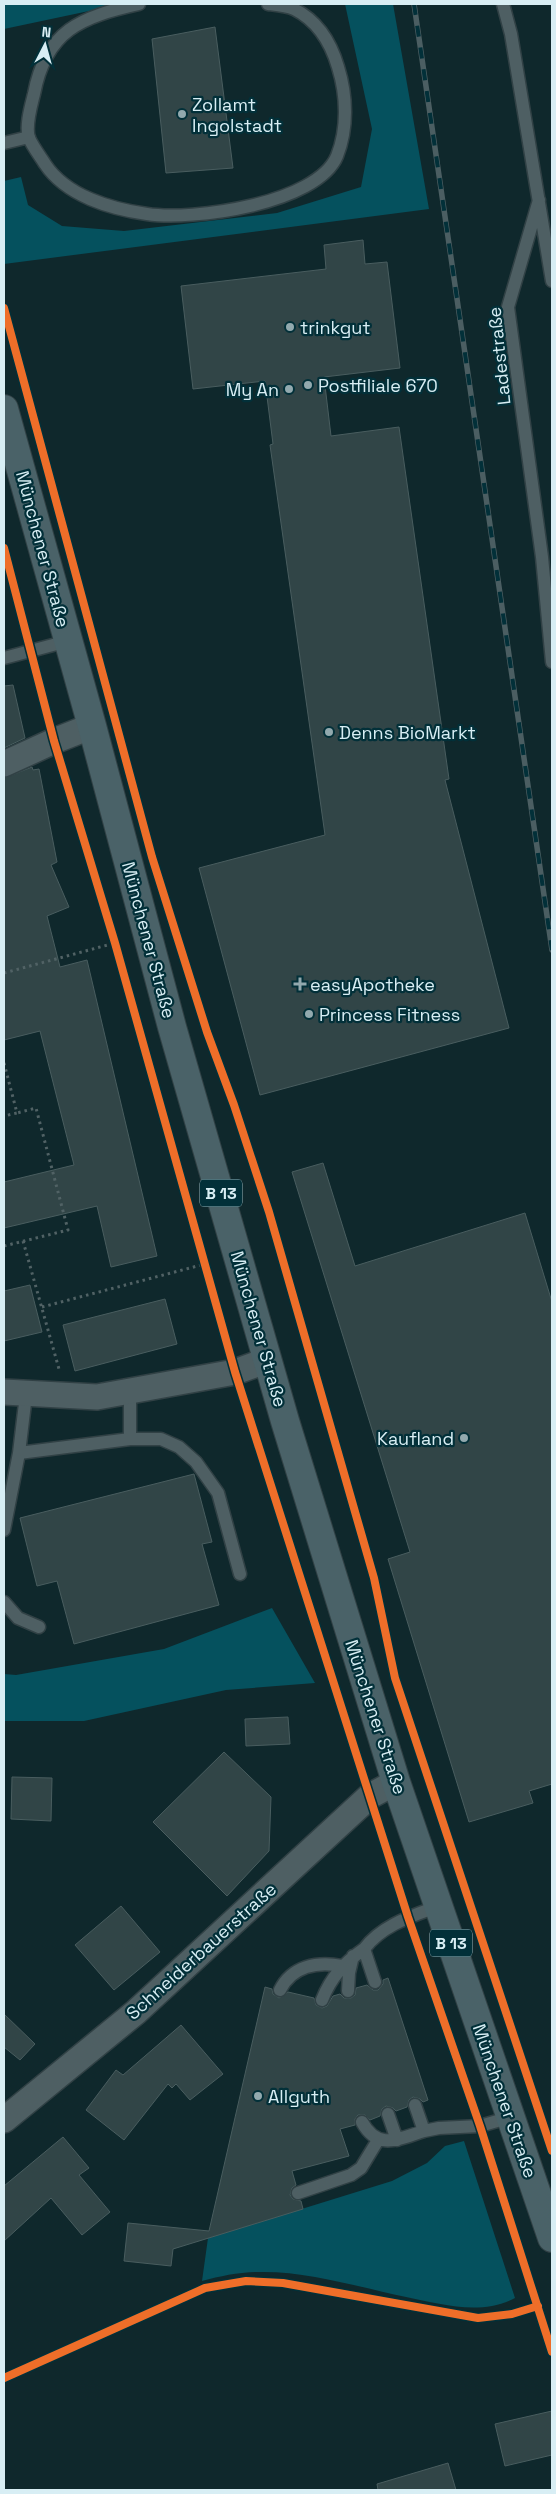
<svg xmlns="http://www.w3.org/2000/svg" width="556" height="2494" font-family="'Space Grotesk',sans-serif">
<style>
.green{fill:#05515e}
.building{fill:#314547;stroke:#495d5f}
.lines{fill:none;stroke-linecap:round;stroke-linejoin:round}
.lane-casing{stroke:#314145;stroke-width:15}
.street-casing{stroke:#314145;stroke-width:28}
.primary-casing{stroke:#314145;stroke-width:30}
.path{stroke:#516265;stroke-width:3;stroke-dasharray:2.5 4;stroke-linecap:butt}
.lane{stroke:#4e5f63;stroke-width:12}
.street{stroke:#4e5f63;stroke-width:25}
.primary{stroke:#4a6268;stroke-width:28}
.rail-casing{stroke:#4b5e62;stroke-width:5.5}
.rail{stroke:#023039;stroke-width:4;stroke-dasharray:11;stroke-linecap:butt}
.cycleway-casing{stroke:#023039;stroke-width:11}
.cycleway{stroke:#ee6e29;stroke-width:8}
.poi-dot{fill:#92a9ae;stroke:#023039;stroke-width:2}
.labels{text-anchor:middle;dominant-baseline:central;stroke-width:4.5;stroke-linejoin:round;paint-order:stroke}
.shield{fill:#023039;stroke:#98b5bc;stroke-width:1}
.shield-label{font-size:16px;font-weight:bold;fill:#d8eef4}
.poi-label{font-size:18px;fill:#d8eef4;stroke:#023039;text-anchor:start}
.street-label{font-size:18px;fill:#d8eef4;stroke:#023039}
</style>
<rect width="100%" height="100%" fill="#0f282c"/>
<path class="green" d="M10,4H122L4,29V5Z
M345,4H393L429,209L4,264V181L21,177L28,205L62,226L124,231L277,213L361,187L372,129Z
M272,1608L315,1683L226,1690L84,1721H4V1674L16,1675L164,1649Z
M464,2141L515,2298C481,2316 441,2304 406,2297C358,2287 308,2271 259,2272C239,2272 221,2276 202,2281L208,2238L392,2181L427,2163L445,2146Z"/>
<path class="building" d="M215,27L233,168L166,173L152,39Z
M363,240L365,264L387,262L400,368L324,377L331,436L399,427L449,779L445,780L509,1028L260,1095L199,868L325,835L270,445L273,444L265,381L193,389L181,286L326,269L324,245Z
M13,685L25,738L4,748V686Z
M32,767L33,770L39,769L57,862L51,865L69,907L47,916L60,967L87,960L157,1256L111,1267L97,1206L4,1228V1182L74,1165L40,1031L4,1040V778Z
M323,1163L355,1266L525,1213L552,1302V1784L529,1791L533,1803L469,1822L388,1559L410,1552L292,1172Z
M30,1285L42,1332L4,1341V1291Z
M165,1299L177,1344L75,1371L63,1325Z
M194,1474L212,1542L202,1544L219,1605L74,1644L57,1581L37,1586L20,1518Z
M288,1717L290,1744L246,1746L245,1719Z
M224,1752L271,1797L269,1851L227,1896L153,1822Z
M12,1777L52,1778L51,1821L11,1819Z
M121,1906L160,1952L114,1990L75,1945Z
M388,1978L428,2100L423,2102L420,2099L413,2097L409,2100L407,2107L396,2111L393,2108L386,2106L382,2109L380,2116L370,2120L365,2115H358L355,2119V2125L340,2129L349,2156L292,2171L296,2185L292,2188L290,2195L293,2199L301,2201L303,2209L173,2249L171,2266L124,2261L128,2223L209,2231L265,1987L272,1989L273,1994L279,1998L288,1992L314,1998L316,2005L322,2008L327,2006L333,1996L340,1994L344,1998H351L355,1995L356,1988L367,1985L373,1990H378L383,1984V1980Z
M4,2014L35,2044L20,2060L4,2047Z
M181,2025L223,2074L190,2100L176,2084L172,2088L168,2084L124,2140L86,2110L116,2070L123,2075Z
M63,2137L89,2168L79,2175L110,2212L82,2235L51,2198L4,2241V2186Z
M552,2411V2455L505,2466L495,2424Z
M448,2463L456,2490H378L377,2484Z"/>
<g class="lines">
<g class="lane-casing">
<path id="lane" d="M139,4C81,17 46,30 34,94C31,106 25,126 29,138C33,147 40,156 45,164C66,196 111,209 147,214C192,221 317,204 337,156C348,128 347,96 338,67C331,43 318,21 294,9C287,6 276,5 268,4
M503,4L511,34L552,281
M4,143L29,137
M539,200L508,307L542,557L552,662
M4,658L68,641
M130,1393V1439
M19,1453L130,1439H161L179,1447L196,1462L218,1493L240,1574
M4,1530L19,1453L26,1395
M4,1602L18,1618L39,1627
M375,1982L364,1949C382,1925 412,1916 439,1906
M280,1990C292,1966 317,1961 342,1966
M348,1991L349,1973L353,1956
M322,2000C331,1977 344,1963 364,1949
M415,2105L424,2131L439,2128L480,2126L511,2117
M388,2114L397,2140
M362,2122C378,2151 398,2139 424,2131
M298,2193L351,2175L361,2168L378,2140"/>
</g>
<g class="street-casing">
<path id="street" d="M4,764L54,741L92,726
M4,1392L97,1397L235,1372L268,1360
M4,2120L136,2012L370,1796L396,1782"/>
</g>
<g class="primary-casing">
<path id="primary" d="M4,409L92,726L172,1027L285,1421L396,1782L552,2238"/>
</g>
<path class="path" d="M4,973L115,943
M4,1063L17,1113L4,1116
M23,1241L59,1369
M4,1246L68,1230L36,1108L17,1113
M42,1307L205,1264"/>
<use href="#lane" class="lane"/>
<use href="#street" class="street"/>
<use href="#primary" class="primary"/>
<g class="rail-casing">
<path id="rail" d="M414,4L552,950"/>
</g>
<use href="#rail" class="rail"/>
<g class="cycleway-casing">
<path id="cycleway" d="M4,308L152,857L207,1032L234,1105L269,1212L374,1578L395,1678L552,2151
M4,548L54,741L115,943L235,1372L408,1917L480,2126L552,2352
M4,2378L205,2288L246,2281L283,2283L478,2318L512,2314L538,2306"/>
</g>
<use href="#cycleway" class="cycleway"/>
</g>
<g class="poi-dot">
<circle cx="182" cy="114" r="5"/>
<circle cx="290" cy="327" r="5"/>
<circle cx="308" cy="385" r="5"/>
<circle cx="289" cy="389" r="5"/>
<circle cx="329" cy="732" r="5"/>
<path d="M297.5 976.5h5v5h5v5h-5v5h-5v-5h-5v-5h5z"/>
<circle cx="309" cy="1014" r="5"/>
<circle cx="464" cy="1438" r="5"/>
<circle cx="258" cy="2096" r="5"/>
</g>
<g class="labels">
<g class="shield">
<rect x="200" y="1179.5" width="42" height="27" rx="4"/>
<rect x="430" y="1929.5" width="42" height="27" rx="4"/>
</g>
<g class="shield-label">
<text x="221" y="1193">B 13</text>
<text x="451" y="1943">B 13</text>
</g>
<g class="poi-label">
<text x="192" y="104">Zollamt<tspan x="192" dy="21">Ingolstadt</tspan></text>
<text x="300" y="327">trinkgut</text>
<text x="318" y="385">Postfiliale 670</text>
<text x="279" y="389" text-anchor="end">My An</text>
<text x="339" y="732">Denns BioMarkt</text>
<text x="310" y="984">easyApotheke</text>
<text x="319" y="1014">Princess Fitness</text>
<text x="454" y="1438" text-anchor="end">Kaufland</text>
<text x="268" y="2096">Allguth</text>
</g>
<g class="street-label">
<text transform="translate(499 356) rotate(-96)">Ladestraße</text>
<text transform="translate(43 549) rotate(75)">Münchener Straße</text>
<text transform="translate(149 940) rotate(75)">Münchener Straße</text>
<text transform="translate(259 1329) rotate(74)">Münchener Straße</text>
<text transform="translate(376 1717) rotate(72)">Münchener Straße</text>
<text transform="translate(201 1951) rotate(-42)">Schneiderbauerstraße</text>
<text transform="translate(505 2101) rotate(71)">Münchener Straße</text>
</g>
</g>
<rect width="556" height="2494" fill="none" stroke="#d8eef4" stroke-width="10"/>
<g transform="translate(45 45) rotate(6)" stroke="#023039" stroke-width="4" paint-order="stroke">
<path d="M0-4L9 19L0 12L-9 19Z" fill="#d8eef4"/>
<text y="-8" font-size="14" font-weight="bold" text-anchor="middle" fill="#d8eef4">N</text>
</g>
</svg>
